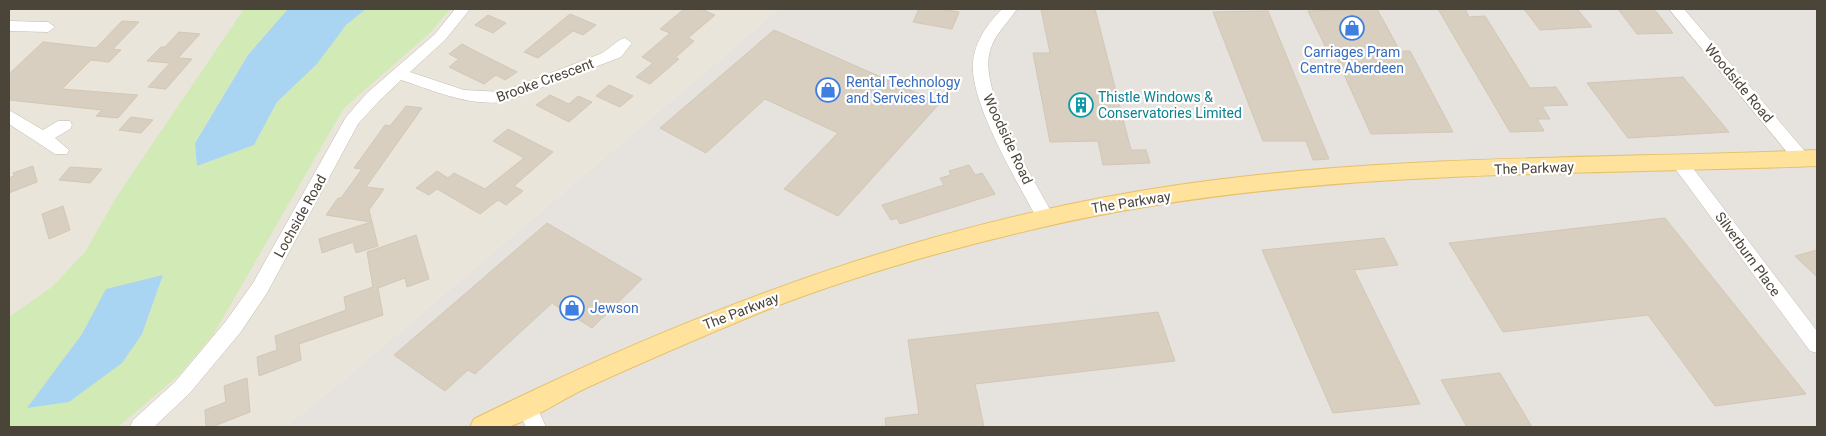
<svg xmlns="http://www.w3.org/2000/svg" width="1826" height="436" font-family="Roboto,sans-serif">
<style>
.residential{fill:#eae5da}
.industrial{fill:#e6e2dd}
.green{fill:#d2eab5;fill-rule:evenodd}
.water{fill:#a9d4f2}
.building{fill:#d8cfc1;stroke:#d3c7b4}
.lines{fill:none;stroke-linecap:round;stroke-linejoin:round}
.minor-casing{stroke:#c2bbae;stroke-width:1}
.major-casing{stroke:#e6c16a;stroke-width:2}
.minor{fill:#fff;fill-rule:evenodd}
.major{fill:#ffe39c;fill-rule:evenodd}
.labels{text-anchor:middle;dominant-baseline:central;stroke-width:4.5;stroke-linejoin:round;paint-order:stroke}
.shop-label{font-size:14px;fill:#366cbe;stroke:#fff;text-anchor:start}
.street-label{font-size:14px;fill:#4b4439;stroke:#fff}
.culture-label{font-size:14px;fill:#0d838f;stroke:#fff;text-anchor:start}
</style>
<rect width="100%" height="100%" fill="#f6f3ec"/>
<path class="residential" d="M9,9H779L335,387L285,427H9Z"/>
<path class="industrial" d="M779,9H1817V427H285L335,387Z"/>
<path class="green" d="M244,9H288L248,55L195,142L197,166L254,145L277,102L317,64L346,25L366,9H450L431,32L344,108L213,335L179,375L118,427H9V317L52,287L85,252L117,196ZM163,275L142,334L28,408L82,334Z"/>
<path class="water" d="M288,9H366L346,25L317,64L277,102L254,145L197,166L195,143L248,55Z
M163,275L142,334L122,363L69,402L27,408L82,334L106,289Z"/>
<path class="building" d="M684,9H701L715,15L688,38L694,41L675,58L679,59L650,84L636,77L653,63L642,57L670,33L660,29Z
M919,9H940L959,12L952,29L913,22Z
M1041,9H1095L1131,150H1146L1150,163L1103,165L1098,141L1050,142L1033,53H1050Z
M1377,9L1400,51H1410L1453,132L1371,134L1332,48H1326L1308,11Z
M1438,9H1465L1469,17L1485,16L1530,88L1556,87L1568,105L1542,106L1550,119H1537L1544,131L1510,132Z
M1524,9H1577L1592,27L1540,30Z
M1618,9H1654L1673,33L1637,34Z
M1268,11L1329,159L1313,160L1306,141H1263L1213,12Z
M570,14L596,25L583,35L573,31L538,58L524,52Z
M488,15L506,23L493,33L475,25Z
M122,21L139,22L113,49L121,50L109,62L91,60L62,89L138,95L118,118L96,116L102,110L9,100V74L43,42L96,48Z
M774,30L940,103L838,216L784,189L838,133L765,99L706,153L660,128Z
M179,32L200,34L178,58L192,59L166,89L148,87L170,63L147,61L161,47H165Z
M462,44L477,52L517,72L505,80L496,75L484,84L449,67L459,59L449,54Z
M1683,77L1729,132L1628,138L1587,83Z
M609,85L633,96L620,107L596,96Z
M550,95L569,104L578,96L592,102L569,122L536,105Z
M406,106L422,108L366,187L384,189L369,210L378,246L356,253L353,242L322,253L319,239L371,222L326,215L338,198H341L362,169L354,168L385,125L390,126Z
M131,117L153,120L141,133L119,130Z
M508,129L553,152L514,186L523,191L506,205L498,200L480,214L437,189L429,195L416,188L437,171L448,178L454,173L485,189L524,158L493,141Z
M969,165L975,175L982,173L995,194L900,224L897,218L891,220L882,205L944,185L940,178L951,175L949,171Z
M33,166L37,182L9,193V178L14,176L13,173Z
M70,167L102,169L90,183L59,180Z
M63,206L70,230L49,239L42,214Z
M1665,218L1806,394L1715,406L1648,315L1503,332L1449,243Z
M547,223L642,279L592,328L552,303L475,374L468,370L445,391L394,355Z
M416,235L429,279L407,287L405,278L378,288L383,315L299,344L301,360L259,376L257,357L277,350L275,336L346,310L344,297L373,287L367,252Z
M1384,238L1398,265L1354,270L1420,404L1333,413L1262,250Z
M1817,250V277L1795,256Z
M1158,312L1175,361L975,384L984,427H886L885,418L919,414L908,340Z
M1500,373L1532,427H1467L1441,380Z
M247,378L250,412L212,427H206L205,410L226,402L224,386Z"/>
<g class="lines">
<g class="minor-casing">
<path id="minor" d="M455,9H470L445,40L410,72L464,90L502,92L600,54C609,50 616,40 625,38L632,43L621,57L504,102C467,106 435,91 401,80L379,101L358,124L267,293L240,333L189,394L154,427H130L133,420L175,382L226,321L253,283L346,117L367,93L435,34Z
M1002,9H1017C1008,23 995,33 990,51C978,92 1034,179 1054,217L1051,222L1045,224L1039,222C1019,185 969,102 973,62C975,41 988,23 1002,9Z
M1669,9H1684L1808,155L1810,159L1808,163L1802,165L1796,163Z
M9,21L48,22L55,27L48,32L9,31Z
M9,110L43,130L58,121H70L72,125L70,129L55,138L69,150L67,154H55L9,124Z
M1680,157L1686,159L1817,331V353L1810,351L1674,167L1672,163L1674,159Z
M526,396L533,399L546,427H526L516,405L519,399Z"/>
</g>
<g class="major-casing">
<path id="major" d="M1817,150V166C1557,176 1294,168 1039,228C944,250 849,277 759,313C701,337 643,362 586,388C561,400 537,417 511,426C500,430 482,427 470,427L474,419C717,299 969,207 1240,177C1431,155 1625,158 1817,150Z"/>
</g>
<use href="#minor" class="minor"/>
<use href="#major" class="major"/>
</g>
<defs>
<g id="shop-ring" transform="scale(1.25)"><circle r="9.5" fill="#fff" stroke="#3f7fe0" stroke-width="1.5"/><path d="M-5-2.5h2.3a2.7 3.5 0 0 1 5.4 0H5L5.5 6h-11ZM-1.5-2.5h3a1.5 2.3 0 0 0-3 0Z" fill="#3f7fe0"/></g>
<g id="building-ring" transform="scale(1.25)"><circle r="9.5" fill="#fff" stroke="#0f9aa8" stroke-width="1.5"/><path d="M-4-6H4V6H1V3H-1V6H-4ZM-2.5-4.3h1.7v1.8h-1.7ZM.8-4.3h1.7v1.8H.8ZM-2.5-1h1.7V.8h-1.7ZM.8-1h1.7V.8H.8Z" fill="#0f9aa8"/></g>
</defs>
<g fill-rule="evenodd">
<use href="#shop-ring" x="1352" y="28"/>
<use href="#shop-ring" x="828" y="90"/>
<use href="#building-ring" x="1081" y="105"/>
<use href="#shop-ring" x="572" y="308"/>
</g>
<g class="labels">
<g class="shop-label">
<text x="1352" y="52" text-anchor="middle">Carriages Pram<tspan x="1352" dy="16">Centre Aberdeen</tspan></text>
<text x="846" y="82">Rental Technology<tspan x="846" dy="16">and Services Ltd</tspan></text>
<text x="590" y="308">Jewson</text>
</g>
<g class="street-label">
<text transform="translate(545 80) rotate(-20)">Brooke Crescent</text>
<text transform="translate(1739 83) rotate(50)">Woodside Road</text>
<text transform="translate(1008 139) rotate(65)">Woodside Road</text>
<text transform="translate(1534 168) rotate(-2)">The Parkway</text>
<text transform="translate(1131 202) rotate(-9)">The Parkway</text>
<text transform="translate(300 216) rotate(-61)">Lochside Road</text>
<text transform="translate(1748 254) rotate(54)">Silverburn Place</text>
<text transform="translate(741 311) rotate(-21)">The Parkway</text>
</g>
<g class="culture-label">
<text x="1098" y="97">Thistle Windows &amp;<tspan x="1098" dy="16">Conservatories Limited</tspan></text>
</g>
</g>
<rect width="1826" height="436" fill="none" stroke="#4b4439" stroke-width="20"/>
</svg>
